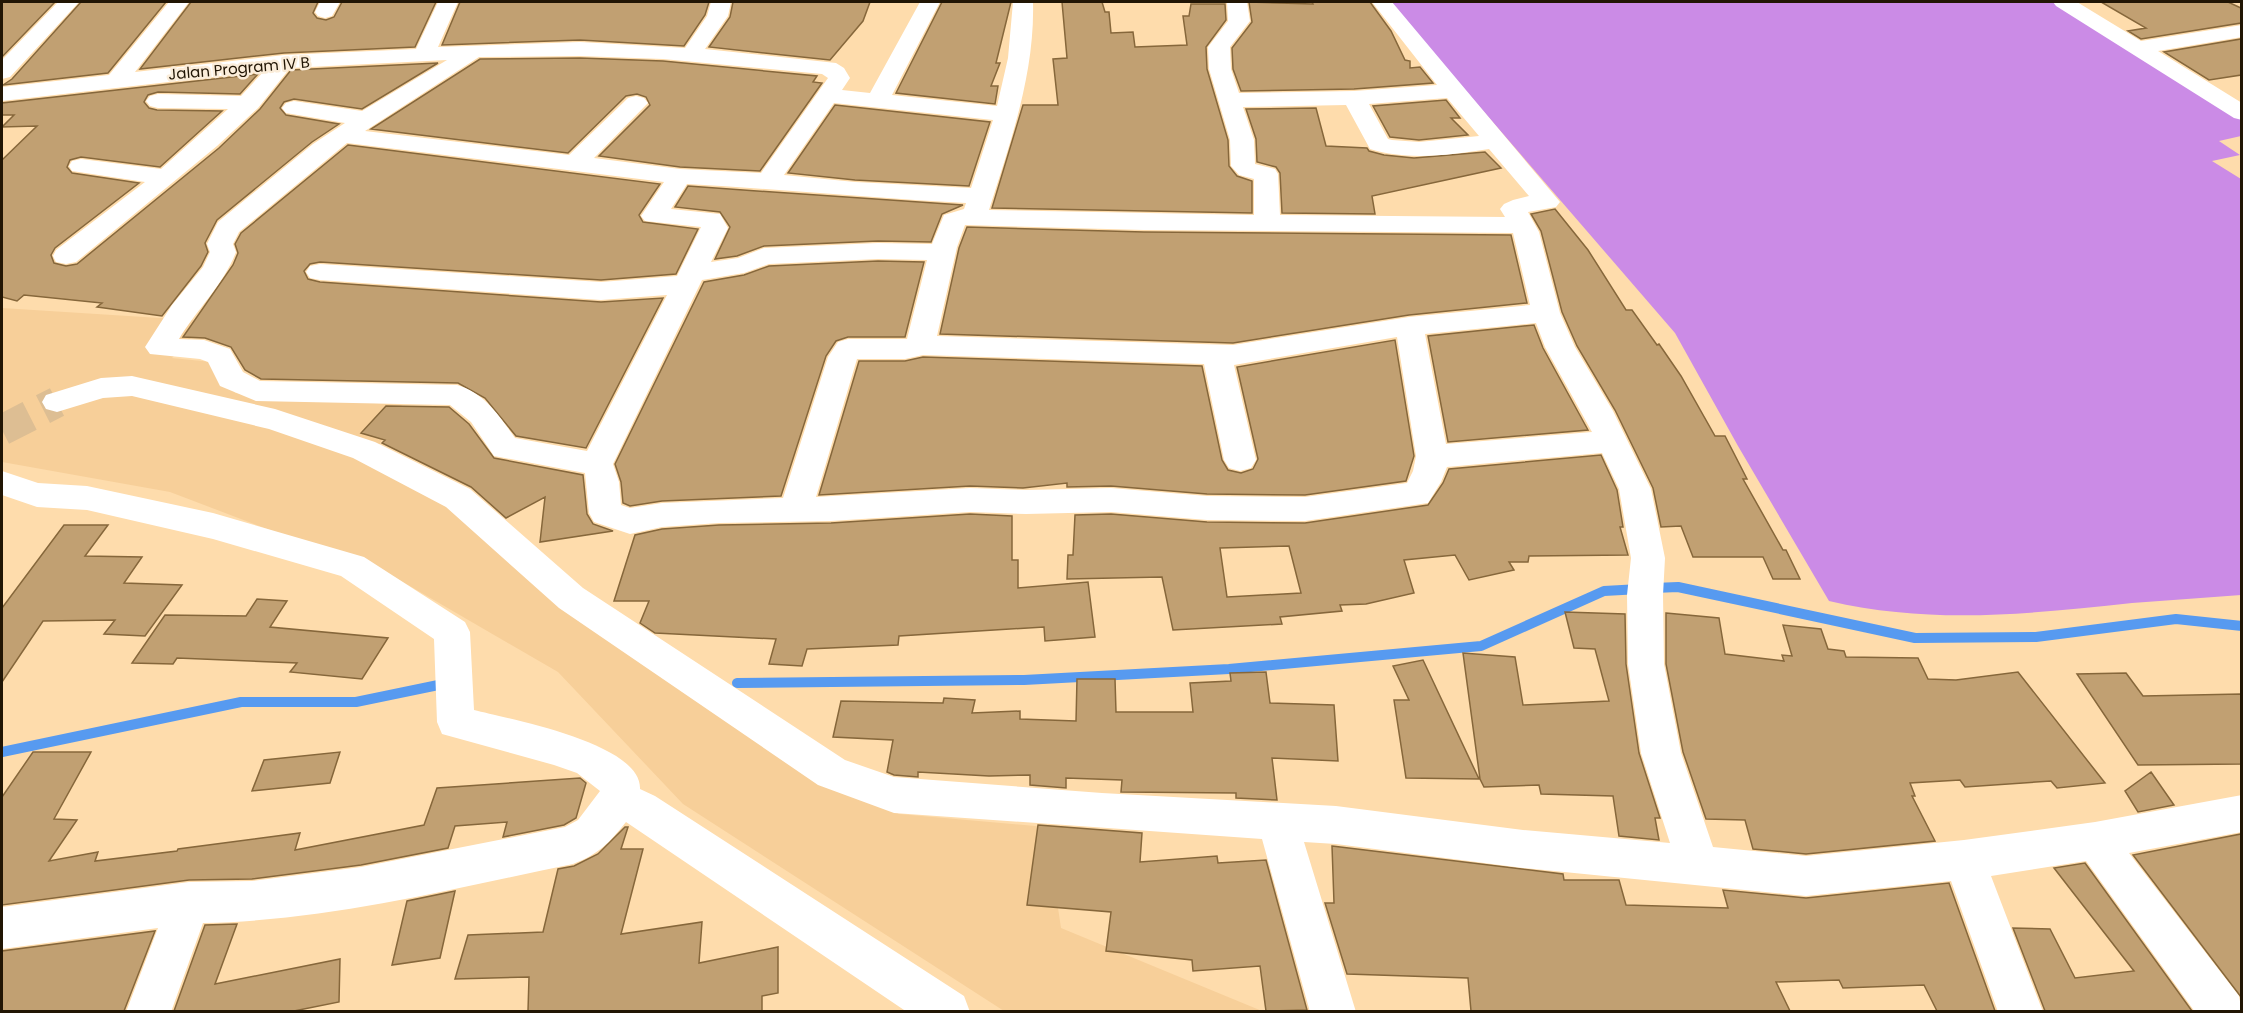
<svg xmlns="http://www.w3.org/2000/svg" width="2243" height="1013" font-family="Poppins,sans-serif">
<style>
.built{fill:#f7cf99}
.forest{fill:#cb8be6}
.lines{fill:none;stroke-linecap:round;stroke-linejoin:round}
.stream{stroke:#579af0;stroke-width:10}
.building{fill:#c1a072;stroke:#86673b;stroke-width:1.5;fill-rule:evenodd}
.minor-tunnel{stroke:#ddbe93;stroke-width:31;stroke-dasharray:31 15;stroke-linecap:butt}
.minor{fill:#fff;fill-rule:evenodd}
.labels{text-anchor:middle;dominant-baseline:central;stroke-width:5;stroke-linejoin:round;paint-order:stroke}
.far-street-label{font-size:15px;fill:#211504;stroke:#fbedda}
</style>
<rect width="100%" height="100%" fill="#fedcac"/>
<path class="built" d="M2,308L207,321L172,358L222,363L235,393L402,405L371,459L467,499L619,635L899,814L1046,827L1061,928L1262,1011H1004L683,804L558,672L396,578L170,492L2,462Z"/>
<path class="forest" d="M1389,2H2054L2241,118V136L2219,141L2240,155L2212,161L2241,179V595C2205,598 2169,600 2132,603C2029,614 1932,625 1829,601L1738,446L1675,333Z"/>
<g class="lines">
<path class="stream" d="M1654,588L1678,587L1915,638L2036,637L2176,619L2242,626
M737,683L1024,680L1229,669L1481,646L1604,591L1640,589
M2,752L241,702H356L448,683"/>
</g>
<path class="building" d="M2,2H55L2,57Z
M81,2H166L108,73L3,85L12,79Z
M191,2H318L313,13L317,18L326,20L334,17L342,2H436L415,47L284,53L140,69Z
M460,2H709L705,15L684,46L580,40L442,45Z
M733,2H870L863,21L830,60L709,47L730,17Z
M942,2H1011L996,63H1000L991,86H998L995,104L896,93Z
M1062,2H1102L1105,12H1109L1111,33L1133,32L1135,47L1187,45L1183,16H1189L1191,4H1225L1226,20L1206,47L1207,69L1228,140L1229,166L1237,176L1252,181V213L992,208L1023,105H1058L1053,59L1067,58Z
M1249,2L1313,4L1312,2H1370L1391,31L1405,60L1410,61V68L1420,67L1433,83L1354,89L1241,91L1233,69L1232,48L1252,22Z
M2101,2H2228L2241,8V23L2141,39L2128,31L2146,28Z
M2241,39V75L2209,80L2164,52Z
M580,58L663,61L817,76L813,82L822,83L760,171L680,167L599,156L650,105L646,97L637,94L626,96L568,153L371,129L480,59Z
M438,63L362,109L294,99L284,102L280,108L286,115L339,124L312,142L217,220L205,243L208,252L201,266L162,316L97,307L102,303L24,295L17,301L2,297V160L37,126L2,127L14,115H2V103L258,74L240,94L158,92L148,95L144,102L149,108L157,110L222,111L160,167L81,157L70,160L67,167L72,173L139,183L55,248L51,255L54,263L66,266L77,264L219,148L260,109L291,70Z
M1446,100L1460,118H1451L1468,135L1419,140L1390,137L1373,106Z
M835,105L990,122L969,186L855,180L788,173Z
M1316,108L1326,146L1367,148L1369,151L1384,155L1414,158L1485,152L1501,168L1372,196L1375,214L1282,213L1280,173L1276,167L1257,162L1256,139L1246,109Z
M348,145L660,184L639,215L643,222L698,229L676,274L601,280L320,262L310,264L304,271L308,279L320,282L601,302L663,298L586,448L516,436L485,398L458,383L261,379L245,370L231,347L205,338L183,337L233,265L238,253L235,244L241,233Z
M688,186L757,191L963,205L942,214L931,242L878,241L764,246L737,256L715,259L730,227L720,212L675,207Z
M1555,209L1588,250L1626,310H1632L1657,345L1659,344L1681,376L1715,436H1725L1747,479H1743L1783,550H1786L1800,579H1773L1763,557H1693L1681,526L1661,527L1653,488L1615,410L1577,346L1562,312L1541,231L1531,214Z
M967,227L1144,232L1511,235L1527,303L1409,315L1233,343L940,334L959,248Z
M878,261L924,262L905,337H848L836,341L826,356L781,496L662,501L630,506L623,503L621,482L615,464L704,282L744,275L769,266Z
M1534,325L1543,348L1588,430L1448,442L1428,336Z
M1395,340L1414,456L1406,481L1305,495L1207,494L1111,486L1067,487V483L1023,488L970,486L819,495L859,361H905L923,357L1202,366L1222,460L1228,470L1241,473L1253,469L1258,459L1237,367Z
M386,406L449,407L469,424L494,458L583,475L587,514L593,524L613,531L540,542L545,497L506,518L471,487L382,443L385,440L361,433Z
M1601,455L1617,490L1623,527H1620L1628,555L1529,556L1528,562H1509L1514,570L1469,580L1455,555L1404,560L1414,593L1366,604L1340,605L1342,611L1280,617L1282,624L1173,630L1162,577L1067,579L1068,555H1073L1075,515L1111,514L1207,522L1305,523L1428,505L1443,483L1449,469ZM1289,546L1301,593L1227,597L1220,548Z
M970,514L1012,516V560H1018V588L1088,582L1095,637L1045,641L1044,627L899,636L898,645L807,649L802,666L769,664L776,639L655,633L640,623L649,601H614L635,535L662,529L719,525L831,523Z
M64,525H108L85,556L142,557L124,583L182,585L145,636L104,634L115,620L43,621L2,682V608Z
M257,599L287,601L270,627L388,638L362,679L290,672L297,663L177,658L173,664L132,663L165,615L246,616Z
M1565,612L1625,614L1626,664L1639,753L1660,818H1655L1659,840L1619,836L1613,796L1541,794L1539,785L1484,787L1480,779L1463,653L1515,657L1523,705L1609,701L1595,649L1574,648Z
M1666,613L1719,618L1725,654L1784,661L1782,655L1792,656L1783,625L1821,629L1828,649L1844,651L1846,657L1918,658L1928,679L1956,680L2018,672L2105,783L2057,788L2051,781L1965,787L1960,780L1910,783L1915,796H1912L1935,841L1806,854L1753,849L1745,820L1706,819L1683,752L1666,664Z
M1423,660L1479,779L1406,778L1394,700H1409L1393,666Z
M1266,672L1270,703L1334,705L1338,761L1272,758L1277,800L1236,798V793L1121,792L1122,780L1066,778V788L1030,785V775L989,776L918,772V777L894,775L887,772L893,740L833,737L841,701L943,703L944,698L975,700L972,713L1020,711V719L1076,721L1077,679H1115L1116,712H1193L1190,683L1231,681L1230,673Z
M2126,673L2143,696L2241,694V764L2138,765L2077,674Z
M33,752H91L54,819L77,820L49,861L98,852L95,861L177,851L178,849L300,833L295,850L424,825L437,788L580,778L586,783L576,818L564,825L503,837L507,822L455,826L448,848L361,865L252,879L189,880L2,905V797Z
M340,752L330,783L252,791L264,760Z
M2151,772L2174,805L2138,812L2125,791Z
M1038,825L1142,833L1140,862L1217,856L1218,863L1266,860L1307,1010L1266,1011L1260,966L1193,971L1192,960L1106,951L1111,912L1027,905Z
M625,827H628L621,849H643L621,934L702,922L699,963L778,947V993L762,996V1011H528L529,977L455,979L468,935L543,932L558,869L574,866L598,854Z
M2241,834V997L2133,855Z
M1332,846L1563,874L1564,880H1619L1626,905L1728,908L1723,890L1806,898L1949,883L1995,1011H1937L1924,985L1843,988L1839,980L1776,982L1790,1011H1471L1468,978L1347,974L1325,903H1334Z
M2085,863L2192,1011H2045L2013,928L2050,929L2075,978L2134,971L2054,868Z
M455,891L440,958L392,965L407,901Z
M237,924L215,984L340,959L339,1002L294,1011H174L205,925Z
M155,931L124,1011H2V951Z"/>
<g class="lines">
<path class="minor-tunnel" d="M2,430L57,402"/>
<path class="minor" d="M58,2H79L10,77L2,79V60Z
M169,2H189L135,72L284,55L416,49L438,2H458L438,47L580,42L685,48L707,16L711,2H731L728,16L705,49L836,63L844,68L850,78L842,90L870,93L920,2H940L892,95L997,106L1008,58L1013,2H1033C1035,74 1010,143 989,210L1254,215V179L1239,175L1231,166L1230,140L1209,69L1208,47L1228,21L1227,2H1247L1250,21L1230,47L1231,69L1239,93L1354,91L1437,85L1372,2H1392L1560,202L1556,207L1528,212L1539,232L1560,313L1575,347L1613,411L1651,489L1665,558L1663,595L1664,664L1681,753L1713,847L1806,856L1964,840L2095,822L2242,795V832L2129,853L2239,996L2242,1012H2195L2086,861L1991,876L2043,1012H1998L1951,881L1806,896L1523,868L1336,844L1304,842L1356,1012H1310L1262,839L894,813L818,785L559,608L446,507L353,458L269,429L132,396L103,398L57,412L46,409L42,402L46,395L101,378L132,376L275,409L375,442L470,489L583,588L845,760L894,777L1102,793L1336,806L1523,830L1670,843L1641,753L1628,664L1627,595L1631,558L1619,489L1602,453L1447,467L1441,482L1428,503L1305,521L1207,520L1111,512L1026,514L970,512L831,521L719,523L662,527L630,534L594,522L589,513L585,473L494,456L471,422L450,405L256,401L220,386L208,362L200,359L150,354L145,347L172,305L203,267L210,252L207,244L218,222L313,144L345,123L286,113L282,108L286,103L294,101L362,111L447,60L290,68L258,108L217,146L76,262L66,264L56,262L53,256L56,250L145,182L72,171L69,166L72,161L81,159L161,169L228,109L158,108L150,106L146,101L150,96L158,94L241,96L264,71L2,101V87L109,75ZM580,56L663,59L822,74L828,78L761,173L680,169L594,158L648,103L644,98L636,96L628,98L569,155L365,131L479,57ZM1447,98L1479,136L1419,142L1392,140L1388,139L1369,104ZM834,103L993,120L971,188L855,182L784,175ZM1346,105L1370,149C1409,161 1450,155 1489,149L1529,196L1513,200L1504,204L1500,209L1505,217L1280,215L1278,174L1275,169L1255,164L1254,140L1243,107ZM347,143L664,182L641,216L645,221L701,227L677,276L601,282L320,264L310,266L306,272L310,278L320,280L601,300L667,295L587,451L515,438C499,416 485,393 457,385L260,381L243,372L230,349L204,340L179,339C197,309 224,284 236,252L233,244L239,232ZM687,184C780,189 873,198 966,203L964,209L944,215L932,244L878,243L764,248L738,258L711,262L728,228L720,214L671,209ZM965,225L1144,230L1513,233L1530,305L1409,317L1233,345L937,336L957,247ZM878,259L927,260L907,339H848L838,342L828,357L783,498L662,503L630,508L621,505L619,482L613,464L702,280L744,273L769,264ZM1536,323L1545,347L1592,432L1446,444L1425,334ZM1397,337L1416,456L1413,471L1407,483L1305,497L1207,496L1111,488L1026,490L970,488L816,497L857,359H905L923,355L1204,364L1224,460L1229,468L1240,471L1251,468L1256,460L1234,365Z
M320,2H340L332,16L325,18L318,16L315,12Z
M2053,2H2077L2141,41L2242,25V37L2158,51L2242,103V120L2234,118L2056,6Z
M2,471L38,483L87,486L213,513L364,557L465,622L470,632L474,710C509,719 642,743 640,789L655,796L964,996L970,1012H907L626,822C609,843 599,854 573,864C451,889 328,921 203,923L171,1012H126L158,928L2,949V907L189,882L252,881L361,867L565,827L578,820L600,791L577,773L554,765L442,734L437,722L434,639L341,576L213,539L87,510L37,507L2,495Z"/>
</g>
<g class="labels">
<g class="far-street-label">
<text transform="translate(239 68) rotate(-5)">Jalan Program IV B</text>
</g>
</g>
<rect width="2243" height="1013" fill="none" stroke="#211504" stroke-width="6"/>
</svg>
